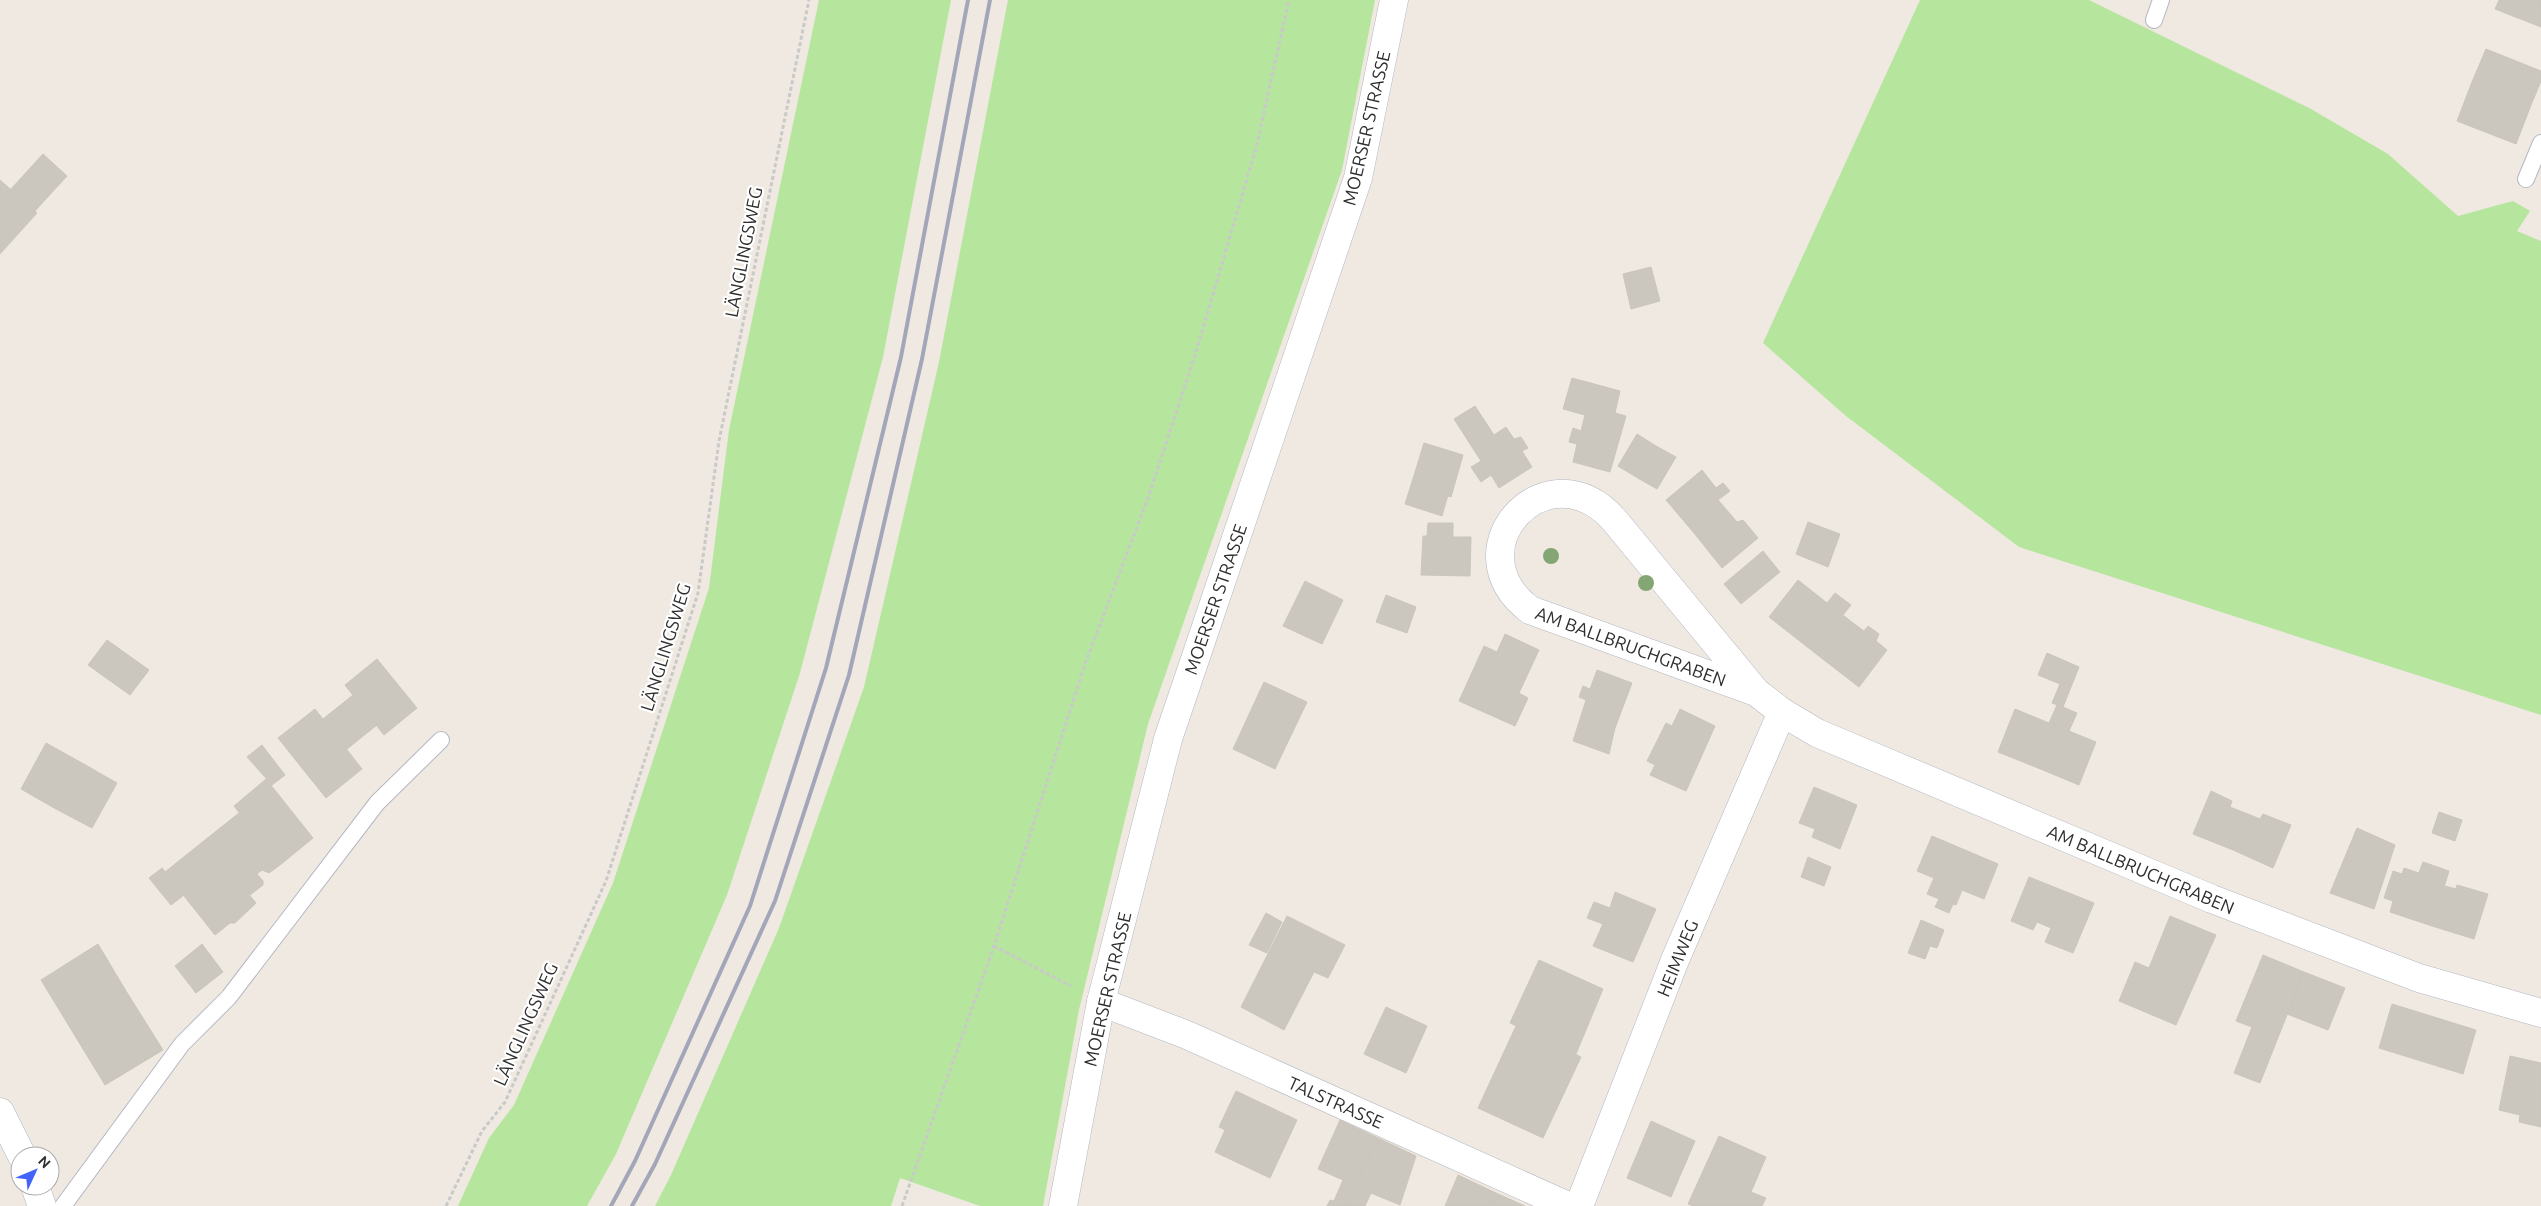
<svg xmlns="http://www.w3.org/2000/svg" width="2541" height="1206" font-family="Ubuntu,sans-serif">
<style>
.green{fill:#b6e59e}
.building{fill:#cbc7bf;stroke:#cbc5ba}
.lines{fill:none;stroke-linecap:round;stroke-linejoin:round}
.lane-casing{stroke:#b4b7c1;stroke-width:18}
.street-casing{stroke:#b4b7c1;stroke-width:29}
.secondary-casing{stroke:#b4b7c1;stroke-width:29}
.path{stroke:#c9c9c9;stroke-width:3;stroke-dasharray:4 2.5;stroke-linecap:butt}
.lane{stroke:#fff;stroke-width:16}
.street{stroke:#fff;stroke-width:28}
.secondary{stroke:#fff;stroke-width:28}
.rail{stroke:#a3a6b8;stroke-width:4}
.tree{fill:#84a574}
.labels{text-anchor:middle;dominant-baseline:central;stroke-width:4.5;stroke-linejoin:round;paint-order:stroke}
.street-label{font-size:18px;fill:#2e2e2e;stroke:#fff}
</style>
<rect width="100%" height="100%" fill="#efe9e1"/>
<path class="green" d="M819,0H951L883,357L800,673L727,895L616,1154L587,1206H458L489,1138L514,1105L613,883L709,588L729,430Z
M1008,0H1375L1342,170L1148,724L1079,1010L1043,1206H980L900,1178L891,1206H655L671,1175L779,928L864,687L939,362Z
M1920,0H2089L2311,109L2388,154L2458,216L2513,201L2530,211L2517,231L2541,241V715L2019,547L1846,416L1763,343Z"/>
<path class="building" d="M2499,0H2541V27L2495,9Z
M2486,49L2541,71V81L2531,105L2472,82Z
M2472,82L2531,105L2516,144L2457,121Z
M43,154L67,176L35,211L11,189Z
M0,180L37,213L0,254Z
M1651,267L1660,301L1631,309L1623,274Z
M1572,378L1620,391L1615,413L1626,416L1610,472L1573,462L1577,444L1569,442L1573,428L1581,431L1585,415L1563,409Z
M1475,406L1494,435L1506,427L1514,439L1521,437L1528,448L1522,451L1532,467L1499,488L1491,475L1481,482L1471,467L1481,461L1454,419Z
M1637,434L1656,446L1636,477L1618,466Z
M1424,443L1463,455L1451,497L1411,485Z
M1656,446L1676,457L1657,489L1636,477Z
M1702,470L1716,488L1723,483L1730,491L1718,500L1725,508L1694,533L1666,500Z
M1411,485L1448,495L1442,516L1405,504Z
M1725,508L1737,522L1743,520L1758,538L1722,568L1694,533Z
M1808,522L1840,534L1828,567L1796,554Z
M1428,523H1453V537H1471L1470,576L1421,575L1423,536H1427Z
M1763,551L1780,572L1741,604L1724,584Z
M1798,580L1827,603L1835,593L1851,605L1843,615L1853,623L1824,660L1769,617Z
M1305,581L1343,600L1322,644L1283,626Z
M1386,595L1416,607L1407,633L1376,622Z
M1853,623L1864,631L1868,626L1879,634L1876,641L1887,650L1859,687L1824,660Z
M1505,634L1539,650L1519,693L1528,698L1515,726L1459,701L1484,646L1497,652Z
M107,640L149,670L130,695L88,665Z
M2047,653L2079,667L2063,707L2052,703L2060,684L2038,675Z
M377,659L417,708L384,735L345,685Z
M1597,670L1632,683L1615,728L1609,754L1573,741L1586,700L1579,697L1583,686L1590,689Z
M1264,682L1307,702L1275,769L1233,749Z
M353,695L377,725L362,737L338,707Z
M2057,705L2063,707L2038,768L1998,752L2015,709L2049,723Z
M338,707L362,737L347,749L323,719Z
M2063,707L2077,713L2069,731L2096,742L2079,785L2038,768Z
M315,709L362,769L326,798L278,738Z
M1680,709L1715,726L1686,791L1650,775L1655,765L1647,761L1666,723L1672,726Z
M46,743L82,763L56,809L21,789Z
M262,745L285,775L272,785L247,757Z
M82,763L117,783L92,828L56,809Z
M266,779L313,838L280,865L234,806Z
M1814,787L1857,805L1840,849L1812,837L1815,829L1799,823Z
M2211,791L2232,801L2230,807L2248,814L2233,850L2193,834Z
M2439,812L2462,820L2455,841L2432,833Z
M239,813L280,865L269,873L262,870L257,874L263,881V885L250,895L205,840Z
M2248,814L2260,819L2263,814L2291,825L2273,868L2233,850Z
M2357,828L2395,845L2374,909L2330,893Z
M1932,836L1998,864L1984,899L1962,890L1956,905L1953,904L1949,913L1935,907L1939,899L1927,894L1934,878L1917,871Z
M205,840L256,903L235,923H230L215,935L165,872Z
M1808,857L1831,867L1824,886L1801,877Z
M2423,862L2449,871L2432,926L2390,912L2393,901L2384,898L2393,871L2402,874L2404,868L2419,873Z
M162,868L184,895L171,905L149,878Z
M2029,877L2094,903L2073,953L2045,942L2051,928L2037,922L2033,930L2011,921Z
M2457,885L2488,894L2474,939L2432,926L2445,886L2456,889Z
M1615,892L1656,909L1633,962L1593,946L1603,924L1587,918L1594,902L1610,908Z
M1266,913L1282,922L1267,953L1249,945Z
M1287,916L1345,945L1328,978L1314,972L1284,1030L1241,1007Z
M2170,916L2216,935L2176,1025L2119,1001L2135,962L2149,968Z
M1921,920L1944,930L1937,948L1930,946L1925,959L1908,953Z
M98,944L126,991L69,1026L41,980Z
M202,944L223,972L196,993L175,966Z
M2263,955L2304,972L2260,1083L2234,1073L2252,1027L2236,1021Z
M1539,960L1603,989L1576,1054L1510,1023Z
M2304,972L2345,988L2328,1030L2287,1014Z
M126,991L163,1050L105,1085L69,1026Z
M2392,1004L2434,1017L2421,1061L2379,1048Z
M1386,1007L1427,1026L1406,1073L1364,1054Z
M2434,1017L2476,1030L2463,1074L2421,1061Z
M1516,1026L1581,1057L1543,1138L1478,1108Z
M2510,1056L2541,1063V1127L2519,1122L2520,1115L2499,1110Z
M1236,1091L1297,1120L1270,1178L1215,1152L1225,1130L1219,1127Z
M1340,1120L1378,1138L1346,1206H1327L1330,1200L1334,1201L1343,1180L1318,1169Z
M1651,1121L1695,1141L1671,1197L1627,1178Z
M1719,1136L1766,1157L1751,1192L1766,1198L1762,1206H1693L1688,1204Z
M1378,1138L1416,1156L1400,1205L1371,1193L1365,1206H1346Z
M1458,1175L1496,1193L1490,1206H1445Z
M1496,1193L1525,1206H1490Z"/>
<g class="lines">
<g class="lane-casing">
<path id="lane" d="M2154,20L2161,0
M2526,179L2541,143
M63,1206L182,1044L229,997L377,803L441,740"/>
</g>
<g class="street-casing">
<path id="street" d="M1756,692L1530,610C1450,549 1548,444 1615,521L1756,692L1782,712L1817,733L2212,899L2419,978L2541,1013
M1101,1002L1187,1035L1568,1206
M0,1112L22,1156
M35,1186L42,1206
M1579,1206L1675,960L1782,712"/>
</g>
<g class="secondary-casing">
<path id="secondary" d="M1063,1206L1101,1002L1168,739L1358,178L1394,0"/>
</g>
<path class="path" d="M994,946L1071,986
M446,1206L482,1131L505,1102L606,881L698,593L719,441L809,0
M902,1206L994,946L1085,664L1148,498L1196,352L1256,148L1289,0"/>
<use href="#lane" class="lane"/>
<use href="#street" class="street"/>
<use href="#secondary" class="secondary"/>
<path class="rail" d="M611,1206L635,1161L750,906L826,668L901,357L968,0
M632,1206L655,1164L775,901L849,675L922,359L990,0"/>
</g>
<g class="tree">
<circle cx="1551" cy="556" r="8"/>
<circle cx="1646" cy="583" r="8"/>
</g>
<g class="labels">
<g class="street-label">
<text transform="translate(1366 128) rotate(-77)">MOERSER STRASSE</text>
<text transform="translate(743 252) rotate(-79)">LÄNGLINGSWEG</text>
<text transform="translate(1215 599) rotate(-71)">MOERSER STRASSE</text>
<text transform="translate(1631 646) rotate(20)">AM BALLBRUCHGRABEN</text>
<text transform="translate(665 647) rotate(-73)">LÄNGLINGSWEG</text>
<text transform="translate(2141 869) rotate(23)">AM BALLBRUCHGRABEN</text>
<text transform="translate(1677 958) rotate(-68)">HEIMWEG</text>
<text transform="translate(1107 989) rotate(-77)">MOERSER STRASSE</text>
<text transform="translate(525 1024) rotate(-66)">LÄNGLINGSWEG</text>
<text transform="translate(1336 1102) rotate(24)">TALSTRASSE</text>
</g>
</g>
<g transform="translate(35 1171) rotate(46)"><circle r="24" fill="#ffffff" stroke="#ababab"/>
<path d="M0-4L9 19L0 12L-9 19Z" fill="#4264fb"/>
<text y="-8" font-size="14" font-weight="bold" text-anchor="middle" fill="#2e2e2e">N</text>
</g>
</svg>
